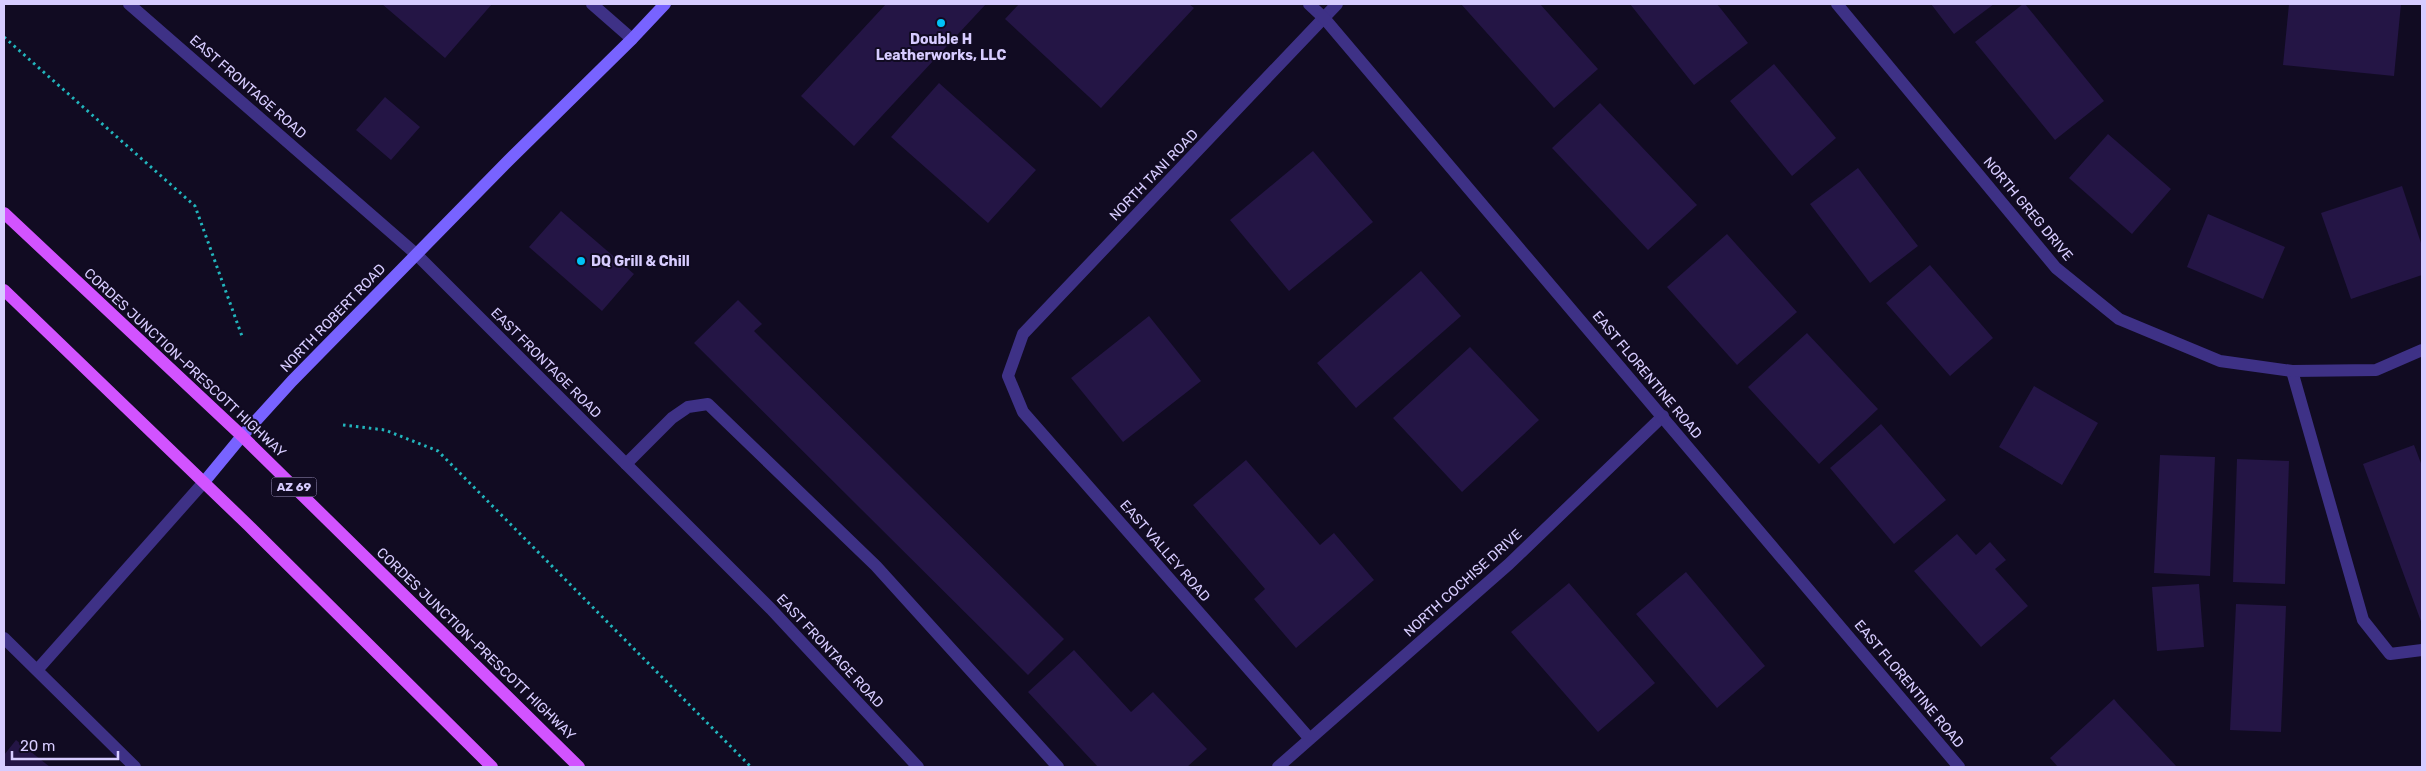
<svg xmlns="http://www.w3.org/2000/svg" width="2426" height="771" font-family="Rubik,sans-serif">
<style>
.building{fill:#241545}
.lines{fill:none;stroke-linecap:round;stroke-linejoin:round}
.path{stroke:#22b5bd;stroke-width:3;stroke-dasharray:2.5 4;stroke-linecap:butt}
.service{stroke:#3e3186;stroke-width:12}
.minor{stroke:#3e3186;stroke-width:12}
.tertiary{stroke:#3e3186;stroke-width:12}
.secondary{stroke:#7863ff;stroke-width:12}
.primary{stroke:#d253ff;stroke-width:12}
.poi-dot{fill:#00c3f7;stroke:#110b22;stroke-width:2}
.labels{text-anchor:middle;dominant-baseline:central;stroke-width:4;stroke-linejoin:round;paint-order:stroke}
.shield{fill:#110b22;stroke:#9c92bd;stroke-width:1}
.shield-label{font-size:12px;font-weight:bold;fill:#d7ccff}
.poi-label{font-size:14px;font-weight:bold;fill:#d7ccff;stroke:#110b22}
.street-label{font-size:14px;fill:#d7ccff;stroke:#110b22}
</style>
<rect width="100%" height="100%" fill="#110b22"/>
<path class="building" d="M382,4H492L445,58Z
M886,4H986L854,146L801,96Z
M1019,4H1189L1194,8L1101,108L1005,19Z
M1461,4H1540L1598,69L1554,108Z
M1630,4H1717L1748,43L1694,85Z
M1931,4H1994L1954,34Z
M2023,4H2025L2104,101L2055,140L1975,42Z
M2289,4H2401L2394,76L2283,65Z
M1774,64L1836,138L1792,176L1730,101Z
M939,83L1036,170L988,223L891,137Z
M385,97L420,127L391,160L356,130Z
M1600,103L1697,205L1648,250L1552,148Z
M2108,134L2171,189L2132,234L2069,178Z
M1313,151L1373,222L1289,291L1230,220Z
M1858,168L1918,246L1870,283L1810,204Z
M2402,186L2422,246V275L2351,299L2321,213Z
M561,211L634,274L602,311L529,247Z
M2208,214L2285,247L2263,299L2187,267Z
M1727,234L1797,312L1737,365L1667,287Z
M1930,265L1993,338L1950,376L1886,303Z
M1421,271L1461,316L1356,408L1317,363Z
M738,300L762,324L754,331L1064,639L1028,675L694,343Z
M1149,316L1201,381L1123,442L1071,378Z
M1807,333L1878,409L1819,464L1748,387Z
M1470,347L1539,420L1462,492L1393,418Z
M2034,386L2098,423L2062,485L1999,447Z
M1881,424L1946,500L1894,544L1830,468Z
M2414,445L2422,466V624L2363,464Z
M2160,455L2215,457L2210,576L2154,573Z
M2237,459L2289,461L2285,584L2233,582Z
M1246,460L1320,545L1334,533L1374,580L1296,648L1254,599L1265,589L1193,505Z
M1957,534L1976,555L1990,542L2006,560L1995,569L2028,606L1981,647L1914,571Z
M1686,572L1765,666L1717,708L1636,614Z
M1569,583L1655,683L1598,732L1511,632Z
M2199,584L2204,647L2157,651L2152,587Z
M2236,604L2286,606L2281,732L2230,730Z
M1074,650L1131,712L1153,692L1207,749L1187,767H1098L1028,692Z
M2114,699L2118,704L2177,767H2058L2050,758Z
M16,740L50,767H4V755Z"/>
<g class="lines">
<path class="path" d="M4,37L195,206L243,339
M343,425L385,430L438,451L751,767"/>
<path class="service" d="M2292,371L2363,620L2390,654L2422,650
M626,464L672,418L688,407L708,404L876,566L1058,767"/>
<path class="minor" d="M129,4L416,254L771,609L918,767
M592,4L632,39
M1837,4L2056,268L2119,319L2220,361L2292,371L2376,370L2422,350
M4,638L135,767
M38,669L204,482
M1310,739L1023,412L1008,376L1023,334L1337,4
M1278,767L1509,564L1663,416"/>
<path class="tertiary" d="M1309,4L1324,18L1959,767"/>
<path class="secondary" d="M204,482L242,436L292,381L509,160L632,39L665,4"/>
<path class="primary" d="M4,213L242,436L579,767
M4,290L248,525L492,767"/>
</g>
<g class="poi-dot">
<circle cx="941" cy="23" r="5"/>
<circle cx="581" cy="261" r="5"/>
</g>
<g class="labels">
<rect class="shield" x="271.5" y="477.5" width="45" height="19" rx="4"/>
<g class="shield-label">
<text x="294" y="487">AZ 69</text>
</g>
<g class="poi-label">
<text x="941" y="39">Double H<tspan x="941" dy="16">Leatherworks, LLC</tspan></text>
<text x="591" y="261" text-anchor="start">DQ Grill &amp; Chill</text>
</g>
<g class="street-label">
<text transform="translate(248 87) rotate(41)">EAST FRONTAGE ROAD</text>
<text transform="translate(1154 175) rotate(-46)">NORTH TANI ROAD</text>
<text transform="translate(2028 209) rotate(50)">NORTH GREG DRIVE</text>
<text transform="translate(333 318) rotate(-46)">NORTH ROBERT ROAD</text>
<text transform="translate(185 363) rotate(43)">CORDES JUNCTION–PRESCOTT HIGHWAY</text>
<text transform="translate(546 363) rotate(45)">EAST FRONTAGE ROAD</text>
<text transform="translate(1647 375) rotate(50)">EAST FLORENTINE ROAD</text>
<text transform="translate(1165 551) rotate(49)">EAST VALLEY ROAD</text>
<text transform="translate(1463 583) rotate(-42)">NORTH COCHISE DRIVE</text>
<text transform="translate(476 644) rotate(44)">CORDES JUNCTION–PRESCOTT HIGHWAY</text>
<text transform="translate(830 651) rotate(47)">EAST FRONTAGE ROAD</text>
<text transform="translate(1909 684) rotate(50)">EAST FLORENTINE ROAD</text>
</g>
</g>
<rect width="2426" height="771" fill="none" stroke="#d7ccff" stroke-width="10"/>
<path d="M12 751v8h106v-8" fill="none" stroke="#d7ccff" stroke-width="2.5"/>
<text x="20" y="751" font-size="15" fill="#d7ccff" stroke="#110b22" stroke-width="4" paint-order="stroke">20 m</text>
</svg>
